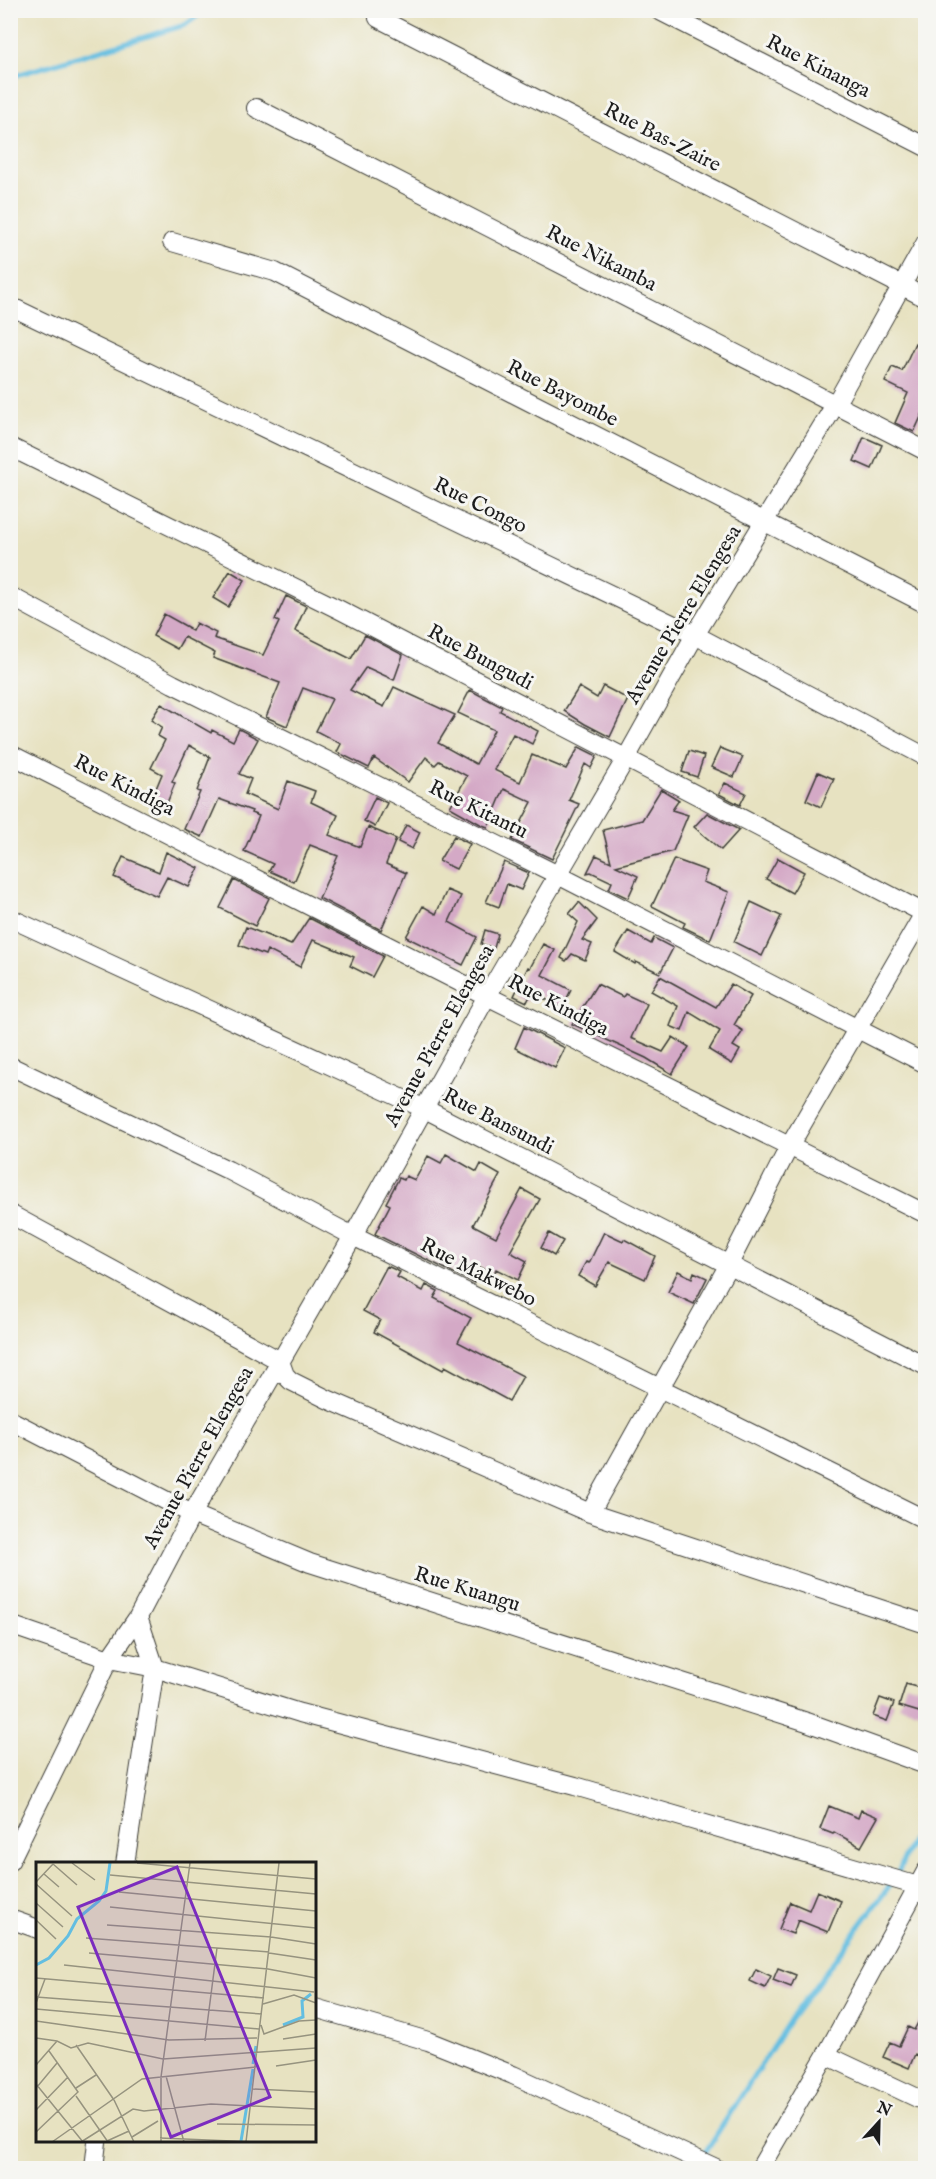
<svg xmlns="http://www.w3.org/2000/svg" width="936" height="2179" font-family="'IM FELL English',serif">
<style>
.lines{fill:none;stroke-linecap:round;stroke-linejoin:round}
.stream{stroke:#63bee1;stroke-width:5}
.building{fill:#d4a9c6}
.minor-casing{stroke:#3a3a35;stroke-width:20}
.minor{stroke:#fff;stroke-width:18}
.labels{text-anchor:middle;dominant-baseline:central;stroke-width:6;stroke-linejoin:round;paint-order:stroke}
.street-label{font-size:21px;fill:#1c1c1c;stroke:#f6f6f2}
.inset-river{fill:none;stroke:#63bee1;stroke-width:3}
.inset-road{fill:none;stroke:#96937f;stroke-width:1.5}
.view{fill:#7b2cbf;fill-opacity:0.15;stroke:#7b2cbf;stroke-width:3}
.inset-edge{fill:none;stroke:#1c1c1c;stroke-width:3}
</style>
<rect width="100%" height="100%" fill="#f6f6f2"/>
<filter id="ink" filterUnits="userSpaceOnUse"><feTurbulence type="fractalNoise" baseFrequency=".0167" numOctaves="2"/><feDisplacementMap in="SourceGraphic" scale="12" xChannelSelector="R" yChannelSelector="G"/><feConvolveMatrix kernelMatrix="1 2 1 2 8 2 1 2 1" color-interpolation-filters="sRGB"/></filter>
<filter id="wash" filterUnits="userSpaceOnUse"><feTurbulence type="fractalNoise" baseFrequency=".008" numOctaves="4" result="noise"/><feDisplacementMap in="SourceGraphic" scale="24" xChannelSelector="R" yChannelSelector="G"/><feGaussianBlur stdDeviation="1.35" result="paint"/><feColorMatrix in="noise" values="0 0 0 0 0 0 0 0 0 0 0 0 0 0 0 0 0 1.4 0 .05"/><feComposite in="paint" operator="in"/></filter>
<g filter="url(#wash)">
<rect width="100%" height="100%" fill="#e7e2c1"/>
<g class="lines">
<path class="stream" d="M10,77L185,25L206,10
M695,2168L790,2020L896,1877L926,1809"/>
</g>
<g id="blocks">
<path class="building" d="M915,343L926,348V406L914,432L895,423L908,393L885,382L892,367L902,371Z
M864,437L882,445L872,469L854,461Z
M230,571L245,580L228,607L213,598Z
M286,596L306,606L295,631L351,659L365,635L403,655L394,680L366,667L350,690L384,707L394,687L455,715L438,743L476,764L494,730L458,713L470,690L502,707L500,711L538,731L532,744L513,734L494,770L520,782L532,755L566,769L579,747L597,756L591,768L585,764L569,800L579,804L552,859L512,840L532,802L504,789L488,827L482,825L450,807L467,776L439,761L435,765L426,757L408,782L374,758L369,768L337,752L341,744L316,731L332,699L303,688L287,726L266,717L280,683L213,658L215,653L184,637L177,649L153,636L164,614L189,628L188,629L192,631L196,623L216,633L214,638L263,655L279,622L275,620Z
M603,686L628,699L610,737L585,724L564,711L579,687L597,698Z
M161,704L211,733L212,730L233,741L239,729L258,739L239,774L251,779L245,794L278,809L288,781L315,791L311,802L338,815L329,835L360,847L368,827L396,839L386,864L406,873L381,930L319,898L338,856L310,845L294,882L269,871L273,864L244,851L259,816L251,813L252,811L219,799L202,837L184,829L200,792L197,791L210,757L189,745L172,782L175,783L165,808L150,803L162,774L151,768L165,740L158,736L162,727L151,720Z
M720,748L743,757L734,777L711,767Z
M689,751L704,756L697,777L682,772Z
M818,772L834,779L821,807L806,800Z
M725,783L746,793L740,805L719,794Z
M661,789L679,800L672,810L688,815L673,851L616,866L638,876L628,898L609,889L612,882L591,872L587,873L596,855L611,862L603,830L642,820Z
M375,797L387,803L375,827L364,821Z
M707,813L739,830L721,850L694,827Z
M406,825L420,832L412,849L398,842Z
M454,836L470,844L456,869L439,861Z
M166,852L199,868L189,887L167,877L157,896L114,877L123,857L159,872Z
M778,858L804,872L792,893L766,879Z
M674,859L707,871L703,882L729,892L710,940L683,927L685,923L652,906Z
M504,862L529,873L521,890L507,884L499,907L486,902Z
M234,880L269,898L255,926L220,908Z
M447,890L461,896L449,922L477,937L463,965L406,937L423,906L436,914Z
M579,902L597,920L582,940L592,944L585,960L572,954L566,961L561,958L578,922L569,914Z
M751,902L781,916L762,956L734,942Z
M309,918L383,956L372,977L350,966L354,957L313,940L300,967L267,950L265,955L239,945L246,927L291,945Z
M485,930L498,934L494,948L481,944Z
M628,931L651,944L654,938L673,948L660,973L636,962L635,964L615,952Z
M543,944L555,950L542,975L571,990L562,1008L532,992L527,1002L514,996L528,967L530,968Z
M660,976L716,1007L731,984L751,996L734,1025L743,1031L733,1046L740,1050L732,1064L709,1050L720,1031L689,1012L682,1031L670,1026L678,1006L651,991Z
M597,984L623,997L625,994L647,1004L631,1038L663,1052L673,1037L689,1047L672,1074L646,1058L572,1024Z
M524,1027L565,1048L555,1068L515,1048Z
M446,1154L477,1172L481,1164L500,1175L473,1225L496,1237L522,1189L540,1199L510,1252L527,1261L518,1280L496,1269L494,1274L478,1266L474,1283L375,1234L390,1205L386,1203L399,1178L404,1180L406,1176L415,1180L428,1156L441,1163Z
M604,1232L623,1241L624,1239L655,1256L645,1279L609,1262L595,1286L578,1276L586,1262L589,1263Z
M549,1233L563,1241L554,1256L541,1248Z
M387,1266L400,1272L397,1277L423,1291L426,1285L438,1291L434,1298L471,1318L458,1342L523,1376L509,1401L445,1366L443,1370L374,1332L380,1320L363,1311Z
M678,1271L692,1278L694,1272L707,1278L694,1304L668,1292Z
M906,1684L926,1690L919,1712L899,1706Z
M880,1698L894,1703L887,1721L873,1716Z
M829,1806L858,1818L861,1810L878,1817L861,1847L834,1832L833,1834L820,1829Z
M817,1891L841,1901L828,1932L798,1920L793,1934L779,1929L790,1902L809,1910Z
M778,1968L796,1975L791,1987L773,1980Z
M756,1969L771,1976L765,1988L750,1981Z
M926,2008V2060L915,2054L909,2068L883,2057L890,2042L899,2046L908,2027L914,2030Z"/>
</g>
</g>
<g filter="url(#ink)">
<use href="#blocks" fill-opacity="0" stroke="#3a3a35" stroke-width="1.5"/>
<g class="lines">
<g class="minor-casing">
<path id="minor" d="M658,10L926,147
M378,18L926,298
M256,108L926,451
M172,242L275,272L926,604
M10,306L695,635L926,757
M10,447L340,610L926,914
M10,596L173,684L558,875L926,1064
M10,754L487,996L926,1214
M10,918L425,1109L926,1366
M10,1066L228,1170L353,1236L926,1520
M10,1214L280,1361L285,1375L291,1381L327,1399L590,1513L926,1624
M10,1420L192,1514L310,1563L807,1722L926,1765
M590,1513L728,1266L789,1147L926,910
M10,1625L109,1659L155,1668L300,1713L575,1786L918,1886
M10,1861L109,1659L138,1617L192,1514L353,1236L487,996L625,760L695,635L835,405L926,242
M125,1864L155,1668L138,1617
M10,1919L38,1929
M315,2008L428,2041L513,2075L716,2168
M826,2055L926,2102
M94,2168L97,2142
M760,2168L826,2055L926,1871"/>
</g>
<use href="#minor" class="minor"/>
</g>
</g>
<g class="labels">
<g class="street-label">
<text transform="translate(818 67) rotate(27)">Rue Kinanga</text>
<text transform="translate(662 138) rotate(27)">Rue Bas-Zaire</text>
<text transform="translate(601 259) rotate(27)">Rue Nikamba</text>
<text transform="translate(562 394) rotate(27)">Rue Bayombe</text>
<text transform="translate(480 506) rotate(26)">Rue Congo</text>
<text transform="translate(684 615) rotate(-59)">Avenue Pierre Elengesa</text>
<text transform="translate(480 658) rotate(28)">Rue Bungudi</text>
<text transform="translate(124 786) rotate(27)">Rue Kindiga</text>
<text transform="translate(478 810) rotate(26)">Rue Kitantu</text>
<text transform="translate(558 1006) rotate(27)">Rue Kindiga</text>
<text transform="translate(440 1036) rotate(-61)">Avenue Pierre Elengesa</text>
<text transform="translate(498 1122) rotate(27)">Rue Bansundi</text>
<text transform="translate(478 1273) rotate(27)">Rue Makwebo</text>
<text transform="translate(199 1458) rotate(-61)">Avenue Pierre Elengesa</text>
<text transform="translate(467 1590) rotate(17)">Rue Kuangu</text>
</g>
</g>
<g transform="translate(36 1862)">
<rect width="280" height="280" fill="#e7e2c1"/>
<path class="inset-river" d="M0,103L13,96L32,74L41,57L63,39L70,29L74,1M247,163L267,155L266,139L275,132M217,202L220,184M205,279L217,207"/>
<path class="inset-road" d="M36,1L59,18M101,1L280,17M17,2L41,23M8,12L23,25M74,13L280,32M0,20L17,2M0,22L36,54M83,30L280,49M0,41L27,65M74,45L280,66M0,58L20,77M71,63L235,75L280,82M50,76L233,90M53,91L232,107L280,116M233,91L280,98M28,103L278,130M0,116L228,136M0,135L226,152M0,141L9,117M227,142L258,133L280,141M0,147L223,167M0,159L133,178L221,176M225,163L228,172L263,159L280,158M0,176L21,179L35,186L52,181L127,197L280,186M247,177L280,172M169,179L181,86M40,183L78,238L98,280M0,203L21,179M240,204L280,198M130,214L148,280M0,222L47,280M1,225L21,201M40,226L60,213M217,227L280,230M40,234L72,280M0,248L32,215M181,262L280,263M0,270L42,230L13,189M96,275L122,259M124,276L222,280M71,279L93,269M16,280L106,217L220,205M45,280L97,247L108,249L175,242L280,247M125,280V215L154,1M210,280L243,1"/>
<path class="view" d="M141,5L234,235L135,275L42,45Z"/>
<rect width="280" height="280" class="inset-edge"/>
</g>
<rect width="936" height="2179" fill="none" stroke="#f6f6f2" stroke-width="36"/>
<g transform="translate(879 2122) rotate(22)" stroke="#f6f6f2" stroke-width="4.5" paint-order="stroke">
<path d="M0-4.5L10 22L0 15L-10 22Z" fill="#1c1c1c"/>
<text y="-9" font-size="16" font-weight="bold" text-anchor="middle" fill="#1c1c1c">N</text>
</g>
</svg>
